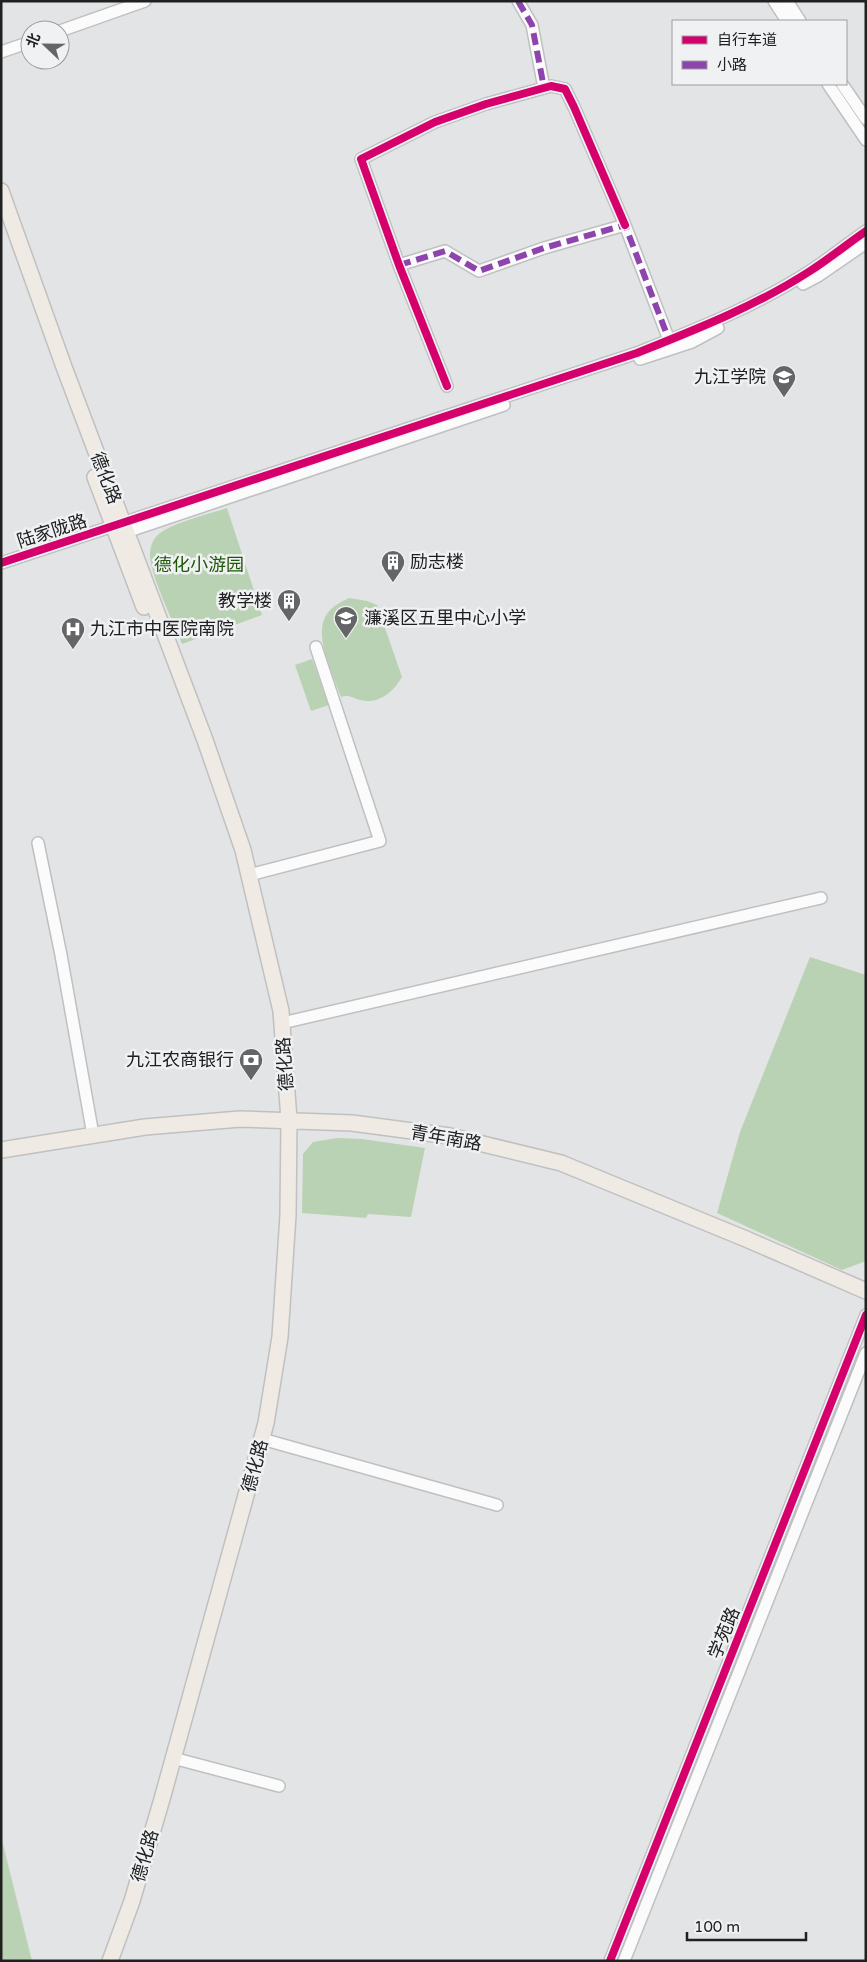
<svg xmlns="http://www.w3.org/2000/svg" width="867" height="1962" font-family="'Varela Round','Noto Sans SC',sans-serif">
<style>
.green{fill:#bad2b4}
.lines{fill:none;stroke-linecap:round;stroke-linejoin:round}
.minor-casing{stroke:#bfc0c1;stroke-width:14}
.major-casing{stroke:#c0c0c1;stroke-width:18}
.minor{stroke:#fbfbfb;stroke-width:11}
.major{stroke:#efebe4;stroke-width:15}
.quiet{stroke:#8e44ad;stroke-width:6;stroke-dasharray:12 6;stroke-linecap:butt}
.cycleway-casing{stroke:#eff1f3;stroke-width:11}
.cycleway{stroke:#d6006c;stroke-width:8}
.labels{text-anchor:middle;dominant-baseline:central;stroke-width:5;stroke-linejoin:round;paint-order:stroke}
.poi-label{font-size:18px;fill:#202021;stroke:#eff1f3;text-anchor:end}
.street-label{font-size:18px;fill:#202021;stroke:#eff1f3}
.park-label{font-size:18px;fill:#1f5708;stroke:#eff1f3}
</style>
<rect width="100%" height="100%" fill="#e3e4e5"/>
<path class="green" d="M227,508L262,615L182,644C174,623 151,577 150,556C150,550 151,543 155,538C165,524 210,514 227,508Z
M349,598L367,601L377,605L402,677C393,692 379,705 360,700C353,698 349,694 341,697C334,676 312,634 327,614C332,606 341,602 349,598Z
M312,659L329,705L311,711L295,665Z
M810,957L866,975V1261L842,1270L717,1213L740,1132Z
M337,1138L362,1139L425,1148L411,1217L368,1214L366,1218L302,1213L303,1154L313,1142Z
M1,1836L32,1961H1Z"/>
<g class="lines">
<g class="minor-casing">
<path id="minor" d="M518,1L532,25L544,88
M774,1L787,21
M787,1L800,21
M60,31L145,1
M1,52L30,42
M828,84L866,140
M842,84L866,119
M399,265L445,251L479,271L544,248L625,225L669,340
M803,284L818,276L866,243
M640,359L692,342L718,328
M447,386L399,265L361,159L435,122L486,104L551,86L565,89L574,107L625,225
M118,533L126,532L504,405
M1,563L637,353C697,329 756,306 810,271C829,259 847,244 866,231
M38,843L61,955L93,1135
M249,875L380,841L316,647
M282,1023L821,898
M262,1439L497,1505
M173,1758L279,1786
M610,1961L866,1315
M624,1961L866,1353"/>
</g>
<g class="major-casing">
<path id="major" d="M1,191L64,367L205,740L243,850L281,1011L289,1120L288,1215L280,1337L266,1423L162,1799L132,1901L110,1961
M95,477L144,607
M1,1150L145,1127L240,1119L352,1123L450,1136L561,1163L746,1239L866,1291"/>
</g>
<use href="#minor" class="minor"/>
<use href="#major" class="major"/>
<path class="quiet" d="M518,1L532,25L544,88
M399,265L445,251L479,271L544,248L625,225L669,340"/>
<g class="cycleway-casing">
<path id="cycleway" d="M447,386L399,265L361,159L435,122L486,104L551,86L565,89L574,107L625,225
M1,563L637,353C697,329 756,306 810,271C829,259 847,244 866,231
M610,1961L866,1315"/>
</g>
<use href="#cycleway" class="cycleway"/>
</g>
<defs>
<g id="university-pin" transform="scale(1.25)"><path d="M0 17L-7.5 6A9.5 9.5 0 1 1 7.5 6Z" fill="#646566" stroke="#eff1f3"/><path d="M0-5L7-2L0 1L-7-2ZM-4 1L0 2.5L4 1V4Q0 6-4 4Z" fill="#fff"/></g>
<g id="building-pin" transform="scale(1.25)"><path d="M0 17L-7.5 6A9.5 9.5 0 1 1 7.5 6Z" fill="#646566" stroke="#eff1f3"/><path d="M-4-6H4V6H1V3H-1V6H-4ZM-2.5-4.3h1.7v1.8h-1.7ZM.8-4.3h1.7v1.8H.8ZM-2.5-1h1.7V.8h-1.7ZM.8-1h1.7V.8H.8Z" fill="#fff"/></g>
<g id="school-pin" transform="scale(1.25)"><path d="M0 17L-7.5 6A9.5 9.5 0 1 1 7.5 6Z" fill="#646566" stroke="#eff1f3"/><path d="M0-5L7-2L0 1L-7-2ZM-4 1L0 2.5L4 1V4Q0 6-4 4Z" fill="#fff"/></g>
<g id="hospital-pin" transform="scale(1.25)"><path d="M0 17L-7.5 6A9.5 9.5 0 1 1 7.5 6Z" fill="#646566" stroke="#eff1f3"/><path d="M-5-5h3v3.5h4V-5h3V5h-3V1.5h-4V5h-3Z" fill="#fff"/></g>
<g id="bank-pin" transform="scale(1.25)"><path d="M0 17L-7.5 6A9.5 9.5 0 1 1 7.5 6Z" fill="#646566" stroke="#eff1f3"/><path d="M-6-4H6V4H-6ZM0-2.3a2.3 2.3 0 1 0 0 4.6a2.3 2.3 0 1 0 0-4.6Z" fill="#fff"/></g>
</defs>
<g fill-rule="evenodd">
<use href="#university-pin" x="784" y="377"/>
<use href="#building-pin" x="393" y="562"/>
<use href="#building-pin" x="289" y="601"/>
<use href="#school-pin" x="346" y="618"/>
<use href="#hospital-pin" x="73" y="629"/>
<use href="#bank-pin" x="251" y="1060"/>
</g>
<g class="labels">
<g class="poi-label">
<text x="766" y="377">九江学院</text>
<text x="410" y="562" text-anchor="start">励志楼</text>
<text x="272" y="601">教学楼</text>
<text x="364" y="618" text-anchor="start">濂溪区五里中心小学</text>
<text x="90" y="629" text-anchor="start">九江市中医院南院</text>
<text x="234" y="1060">九江农商银行</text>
</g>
<g class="street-label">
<text transform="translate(106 478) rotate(69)">德化路</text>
<text transform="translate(52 531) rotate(-18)">陆家陇路</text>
<text transform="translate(285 1064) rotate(-94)">德化路</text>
<text transform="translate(446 1138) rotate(10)">青年南路</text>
<text transform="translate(255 1466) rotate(-75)">德化路</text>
<text transform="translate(724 1633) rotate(-68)">学苑路</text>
<text transform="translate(145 1856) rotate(-74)">德化路</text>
</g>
<g class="park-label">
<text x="199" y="565">德化小游园</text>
</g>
</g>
<rect width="867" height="1962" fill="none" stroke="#202021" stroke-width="5"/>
<rect x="672" y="20" width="175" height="65" fill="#eff1f3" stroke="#9c9d9f"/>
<rect x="682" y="36" width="25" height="8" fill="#d6006c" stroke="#9c9d9f"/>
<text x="717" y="45" font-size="15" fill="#202021">自行车道</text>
<rect x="682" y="61" width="25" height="8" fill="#8e44ad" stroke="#9c9d9f"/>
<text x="717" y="70" font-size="15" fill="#202021">小路</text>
<g transform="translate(45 45) rotate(292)"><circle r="24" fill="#eff1f3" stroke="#9c9d9f"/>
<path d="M0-4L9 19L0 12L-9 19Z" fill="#646566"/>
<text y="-8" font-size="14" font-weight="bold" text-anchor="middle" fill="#202021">北</text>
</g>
<path d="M687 1932v8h119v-8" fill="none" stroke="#202021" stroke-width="2.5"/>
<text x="694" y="1932" font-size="15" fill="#202021" stroke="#eff1f3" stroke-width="4" paint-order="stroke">100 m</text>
</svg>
